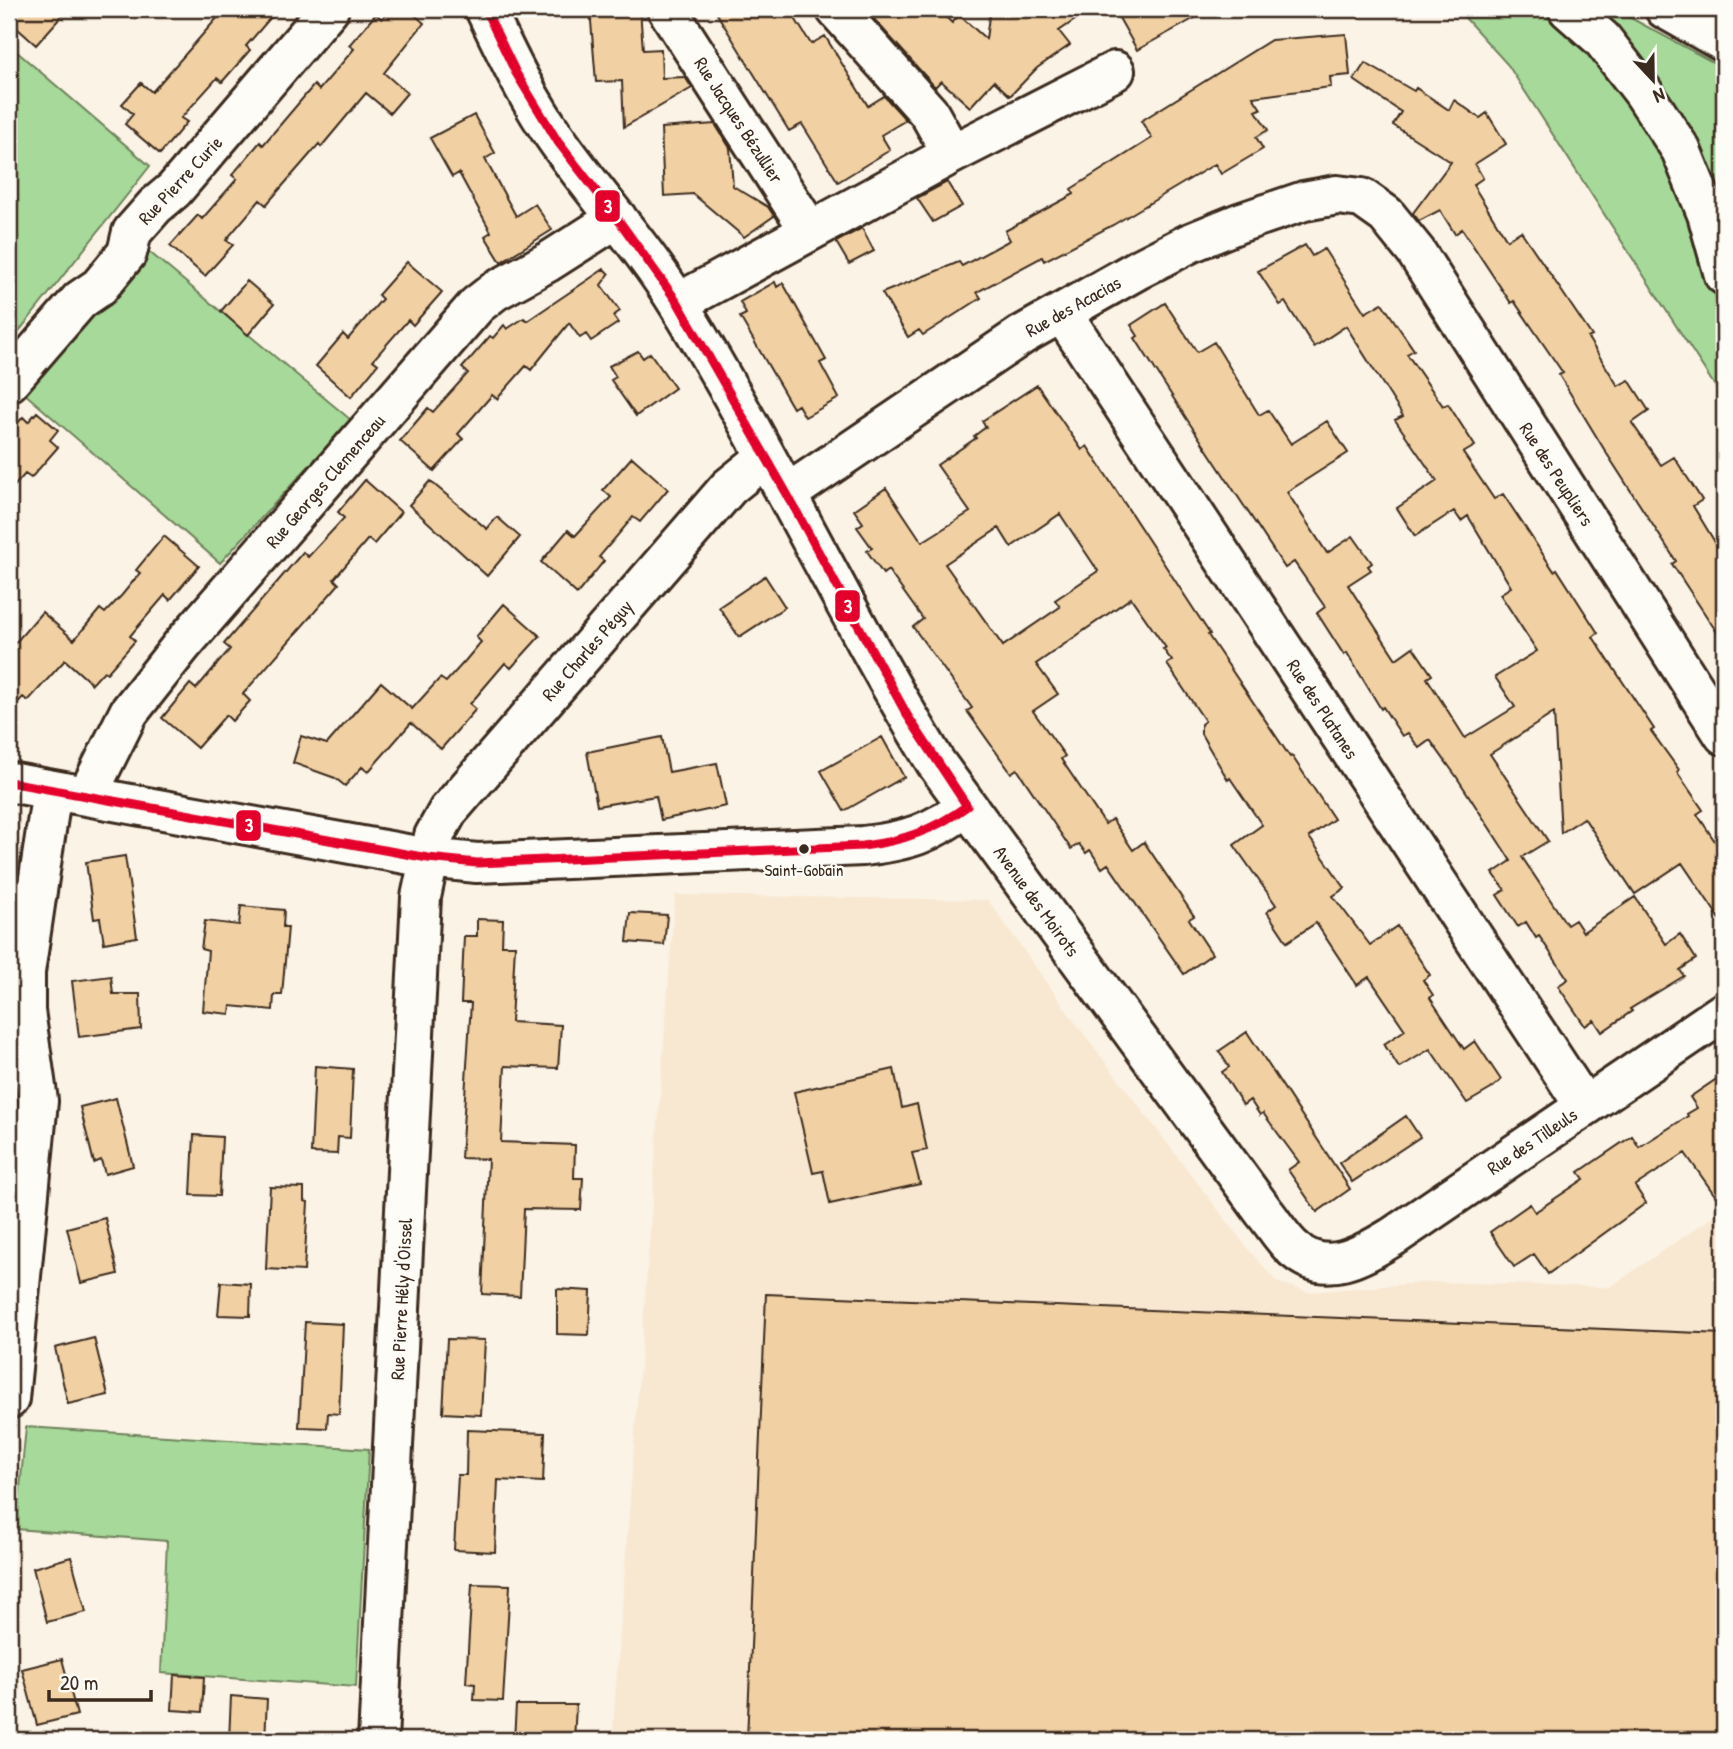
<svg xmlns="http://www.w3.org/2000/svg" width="1733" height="1749" font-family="'Patrick Hand',sans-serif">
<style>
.built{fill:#f8e8d2}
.green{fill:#a6d99a;stroke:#70825c;stroke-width:2}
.building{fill:#f1d0a3;stroke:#3b2a1e;stroke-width:2;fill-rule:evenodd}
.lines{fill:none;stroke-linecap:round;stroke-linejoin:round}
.minor-casing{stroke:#3b2a1e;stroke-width:44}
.major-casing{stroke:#3b2a1e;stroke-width:44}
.minor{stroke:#fdfcf7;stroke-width:38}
.major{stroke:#fdfcf7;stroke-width:38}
.bus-1-casing{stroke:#fdfcf7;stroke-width:14}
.bus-1{stroke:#e4002b;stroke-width:9}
.bus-dot{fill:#3b2a1e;stroke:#fdfcf7;stroke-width:2.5}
.labels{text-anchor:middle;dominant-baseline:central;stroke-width:5;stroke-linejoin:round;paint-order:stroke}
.bus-label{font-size:17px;fill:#3b2a1e;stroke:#fdfcf7}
.street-label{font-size:19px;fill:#3b2a1e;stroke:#fdfcf7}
.line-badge{stroke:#fdfcf7;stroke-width:2.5}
.badge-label{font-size:19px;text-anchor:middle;font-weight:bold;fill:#fff}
</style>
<rect width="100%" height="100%" fill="#fbf3e6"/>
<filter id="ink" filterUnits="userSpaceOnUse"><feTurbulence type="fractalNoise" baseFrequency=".0143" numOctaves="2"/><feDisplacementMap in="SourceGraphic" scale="14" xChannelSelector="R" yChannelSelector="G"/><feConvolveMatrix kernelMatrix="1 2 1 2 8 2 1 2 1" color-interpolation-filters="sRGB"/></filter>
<g filter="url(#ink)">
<path class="built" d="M675,895L988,900L1077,1025L1248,1249L1277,1282L1308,1292L1433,1282L1610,1287L1724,1209V1740H612Z"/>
<path class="green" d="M1457,9H1552L1662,141L1697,228L1724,328V400L1508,65Z
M1614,9L1724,68V232L1603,19Z
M9,45L150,166L9,344Z
M147,250L351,420L220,563L24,393Z
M26,1427L369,1449L356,1687L161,1673L167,1541L16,1529Z"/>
<path class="building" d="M9,9H68L36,45L9,21Z
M225,9H278L246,46L250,50L222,82L217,78L181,118L187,122L160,154L125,124L133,114L122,104L141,83L152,92Z
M391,9H408L424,23L384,73L407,93L390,113L366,93L321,147L319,144L266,205L260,200L226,240L233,245L205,276L170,246L198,215L202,219L237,179L232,175L260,142L263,145L314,85L319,90L354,49L349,45L376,14L382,19Z
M590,9H640L643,50L661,49L662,78L685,77L692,88L624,127L622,81L596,82Z
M714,9H789L811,44L825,36L868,106L884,96L906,120L881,135L890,150L838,182L802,124L789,131Z
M865,9H938L952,23L959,15L986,39L990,9H1091L1059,31L1070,45L1037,68L1010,96L994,81L970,107L941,81L935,87Z
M1114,9H1211L1137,50Z
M1346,34L1350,75L1330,77L1331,87L1253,97L1261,109L1256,111L1268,130L1256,137L1263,149L1221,174L1215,164L1113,225L1044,261L1042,257L977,292L981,298L923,335L919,330L908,337L882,293L959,262L962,266L1010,240L1005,231L1074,194L1071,189L1152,138L1141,121L1271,40Z
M1365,63L1414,91L1416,88L1449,110L1454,100L1480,118L1487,113L1506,144L1475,164L1483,178L1473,185L1507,240L1521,231L1592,336L1588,338L1618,386L1629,380L1649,411L1632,423L1661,465L1674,457L1702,500L1693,506L1724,557V643L1672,564L1676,561L1607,454L1559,375L1563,373L1514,301L1511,303L1462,229L1455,234L1440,210L1419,221L1413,213L1451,162L1393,125L1401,112L1354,80Z
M474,115L495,153L485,159L516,216L535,204L552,230L501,262L485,236L491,232L459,173L452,177L430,138Z
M715,124L730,148L733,186L768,207L774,216L744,237L693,194L664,196L661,128Z
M947,182L962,206L933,222L917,198Z
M862,228L874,251L849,264L836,242Z
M1305,245L1312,256L1324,249L1365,313L1382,303L1414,350L1407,354L1443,406L1448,404L1475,446L1463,453L1494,499L1503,494L1554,571L1557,569L1598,633L1593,637L1654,729L1651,731L1679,770L1677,772L1703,810L1697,814L1724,855V925L1682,863L1635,894L1584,818L1561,833L1554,713L1490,754L1548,841L1522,857L1567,925L1575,920L1583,932L1635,897L1666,944L1680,934L1696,959L1680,970L1684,976L1630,1009L1632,1011L1602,1032L1594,1020L1585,1026L1558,986L1568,979L1539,936L1536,938L1526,922L1518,927L1497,895L1505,890L1493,873L1511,861L1456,776L1430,740L1419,748L1408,733L1402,736L1383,707L1381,709L1347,653L1344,655L1317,613L1325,607L1294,562L1285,568L1188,421L1135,338L1138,336L1131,325L1165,303L1197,352L1214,342L1259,415L1268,410L1291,444L1327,421L1348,453L1287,492L1327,553L1353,536L1372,563L1368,566L1371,570L1348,585L1396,659L1413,647L1432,675L1427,678L1465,738L1515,707L1495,677L1537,651L1500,594L1511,587L1468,516L1461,521L1454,511L1415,536L1397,508L1437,481L1395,420L1403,416L1346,326L1314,347L1285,302L1280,305L1258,271Z
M407,262L442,292L413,325L408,320L373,360L378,364L351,397L316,366L343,334L348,339L382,299L378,295Z
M604,269L609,274L601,285L620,311L613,316L618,323L591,341L586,334L580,338L569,323L531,370L526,366L497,399L492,395L458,434L463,439L434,471L400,441L428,408L433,412L468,373L462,368L490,336L493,338L504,325L507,329L524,318L527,321Z
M247,281L274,304L248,335L221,311Z
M775,282L777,287L783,283L826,360L820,363L839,398L805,417L798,405L793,408L740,317L746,314L740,302Z
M638,351L643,358L650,353L675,388L636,416L611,380L616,377L609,366Z
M1037,385L1082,450L1087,446L1210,634L1208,635L1290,757L1292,756L1334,819L1309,837L1345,888L1333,896L1370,945L1397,926L1430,975L1423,980L1433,995L1430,998L1464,1049L1475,1041L1501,1080L1491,1089L1467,1103L1430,1049L1399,1068L1384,1044L1405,1030L1369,977L1357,985L1316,923L1287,942L1267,912L1276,905L1234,845L1262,825L1230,778L1228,780L1201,734V724L1205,721L1167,664L1172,661L1163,649L1166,648L1131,598L1036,664L1058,694L1033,711L1065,756L1061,759L1105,824L1112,819L1133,850L1144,842L1194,916L1189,919L1212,954L1184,974L1108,864L1102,868L1090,850L1086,853L1079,844L1071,849L1017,769L1011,773L967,711L972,708L913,627L923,619L888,570L883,574L867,551L872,548L857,527L863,523L854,510L886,488L922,542L970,512L937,465L976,438L974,436L986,427L982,421ZM1060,514L1098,571L1055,600L1060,607L1003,646L945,564L999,528L1011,547Z
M37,412L58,430L50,440L58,447L31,478L25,474L9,492V433L23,417L28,422Z
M632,457L668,489L640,522L633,517L599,557L604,561L577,594L541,562L568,530L575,536L611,497L603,490Z
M365,480L401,512L374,544L368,539L334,579L339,584L243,694L250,701L232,721L226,715L197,748L162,718L190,684L196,689L230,649L224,644L303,552L308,557L344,518L338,512Z
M430,481L487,529L497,517L520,537L487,576L409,505Z
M164,536L199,566L170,600L165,595L147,616L130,636L135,641L107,673L104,671L92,684L65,660L28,701L23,697L9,712V650L42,612L74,640L100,609L105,613L122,595L140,573L136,570Z
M765,576L785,607L739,637L719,607Z
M504,604L540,636L511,668L505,663L470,704L476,709L441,749L411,723L368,772L362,767L345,786L335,778L293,763L301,736L327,744L381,682L412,709L440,678L446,682L465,661L481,642L476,637Z
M662,737L669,772L717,763L726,806L661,820L656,796L597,806L587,752Z
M882,737L904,777L844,811L821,771Z
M125,856L137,937L104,943L100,918L94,919L86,862Z
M241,906L284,910L283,927H288L282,995H274L273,1010L231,1006L230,1014L203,1011L208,951L201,949L205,921L239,925Z
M630,913L667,915L664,945L627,942Z
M477,919L503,920L502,945H515L511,1022L561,1025L558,1068L505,1066L501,1142L575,1145L574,1178H583L581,1210L524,1209L520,1296L482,1294L488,1159L461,1158L471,1003H461L464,936H477Z
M111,976L113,994H140L141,1029L79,1037L72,981Z
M1247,1032L1350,1189L1317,1212L1288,1170L1299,1162L1263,1113L1260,1115L1250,1100L1243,1105L1222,1072L1229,1067L1219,1051Z
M315,1066L353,1069L350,1138L338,1137L337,1154L311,1153Z
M894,1069L902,1108L917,1104L927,1150L912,1153L920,1184L830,1204L823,1171L813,1173L794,1092Z
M1724,1074V1208L1685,1153L1635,1186L1646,1203L1548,1274L1534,1254L1514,1267L1490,1232L1530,1204L1535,1212L1584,1179L1579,1172L1632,1136L1639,1147L1688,1116L1687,1114L1697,1108L1690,1097Z
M116,1098L133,1166L105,1174L101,1160L94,1163L80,1107Z
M1406,1116L1420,1137L1352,1182L1339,1163Z
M194,1135L222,1137L219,1196L191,1195Z
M270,1187L304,1188V1201L308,1202L304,1271L266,1269Z
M105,1218L118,1274L81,1283L67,1228Z
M221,1282L251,1284L250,1316L218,1315Z
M557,1289L591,1291L589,1335L557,1334Z
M766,1294L1724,1334V1740H747Z
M305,1322L343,1324L339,1414L328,1413L327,1428L299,1427Z
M94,1338L108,1395L68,1404L55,1348Z
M447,1339L485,1340L481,1415L443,1413Z
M467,1430L545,1433L543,1482L498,1480L495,1552L454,1550L458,1475H466Z
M71,1557L86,1612L47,1622L33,1568Z
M472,1584L510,1585L503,1701L474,1700L475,1684L466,1683Z
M62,1659L77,1715L37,1725L22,1669Z
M174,1675L204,1677L202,1712L172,1710Z
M231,1696L267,1699L265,1740H229Z
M516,1705H576L574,1740H514Z"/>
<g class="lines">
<g class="minor-casing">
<path id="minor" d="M485,9C507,55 529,102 559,143C598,198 644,248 679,305C771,454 845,614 936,763L1264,1212C1274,1224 1283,1240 1295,1250C1327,1278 1364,1254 1394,1236L1724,1012
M667,9L810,231
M836,9L929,113L952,154
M1568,9L1602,39L1643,92L1681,150L1707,214L1724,275
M678,303L952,154L1115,71
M1062,313L1584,1105
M9,382L80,300L99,287L127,253L132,232L155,206L174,190L329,9
M787,494L1022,335L1139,269L1190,243L1239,223L1304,201L1337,195L1362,198L1386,215L1416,252L1724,735
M9,782L428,858L477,863L863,846C907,841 931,834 967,806
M87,796L129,712L182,645L477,305L495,291L548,262L617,218
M9,1399L38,1101L25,1011V972L52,790
M378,1740L421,897L434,836L448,811L729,487L766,457"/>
</g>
<g class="major-casing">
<path id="major" d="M1665,9L1724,42"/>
</g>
<use href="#minor" class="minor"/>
<use href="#major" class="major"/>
<g class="bus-1-casing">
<path id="bus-1" d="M485,9L516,73L558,142L617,218L678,303L787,494L907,715L967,806
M9,782L428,858L477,863L863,846C903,841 934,830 967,806"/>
</g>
<use href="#bus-1" class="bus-1"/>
</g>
</g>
<circle class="bus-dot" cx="804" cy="849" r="6"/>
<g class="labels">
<g class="bus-label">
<text x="804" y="869">Saint-Gobain</text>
</g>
<g class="street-label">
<text transform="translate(739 120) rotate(57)">Rue Jacques Bézullier</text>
<text transform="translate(180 180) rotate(-47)">Rue Pierre Curie</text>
<text transform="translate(1073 306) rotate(-29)">Rue des Acacias</text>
<text transform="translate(1557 474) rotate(57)">Rue des Peupliers</text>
<text transform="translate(325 481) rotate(-49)">Rue Georges Clemenceau</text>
<text transform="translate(587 650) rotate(-49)">Rue Charles Péguy</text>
<text transform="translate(1323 709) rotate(57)">Rue des Platanes</text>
<text transform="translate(1037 901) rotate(54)">Avenue des Moirots</text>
<text transform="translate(1532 1141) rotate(-34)">Rue des Tilleuls</text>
<text transform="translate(401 1299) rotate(-87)">Rue Pierre Hély d'Oissel</text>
</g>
</g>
<g class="line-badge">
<rect x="594" y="189" width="27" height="34" rx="7" fill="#e4002b"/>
<rect x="834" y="589" width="27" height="34" rx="7" fill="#e4002b"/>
<rect x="235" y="809" width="27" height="33" rx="7" fill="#e4002b"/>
</g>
<g class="badge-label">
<text x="608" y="213">3</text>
<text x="848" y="613">3</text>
<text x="249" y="832">3</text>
</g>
<rect width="1733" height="1749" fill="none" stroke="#fdfcf7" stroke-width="35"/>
<rect x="18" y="18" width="1698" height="1714" fill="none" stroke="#3b2a1e" stroke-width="2.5" filter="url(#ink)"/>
<g transform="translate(1653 80) rotate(158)" stroke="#fdfcf7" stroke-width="5" paint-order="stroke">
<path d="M0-5L12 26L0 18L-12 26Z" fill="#3b2a1e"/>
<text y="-10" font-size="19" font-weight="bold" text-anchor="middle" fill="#3b2a1e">N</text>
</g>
<path d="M49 1690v10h102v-10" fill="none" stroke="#3b2a1e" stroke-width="3.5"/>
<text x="60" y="1690" font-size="21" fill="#3b2a1e" stroke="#fdfcf7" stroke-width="5" paint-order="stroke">20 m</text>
</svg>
